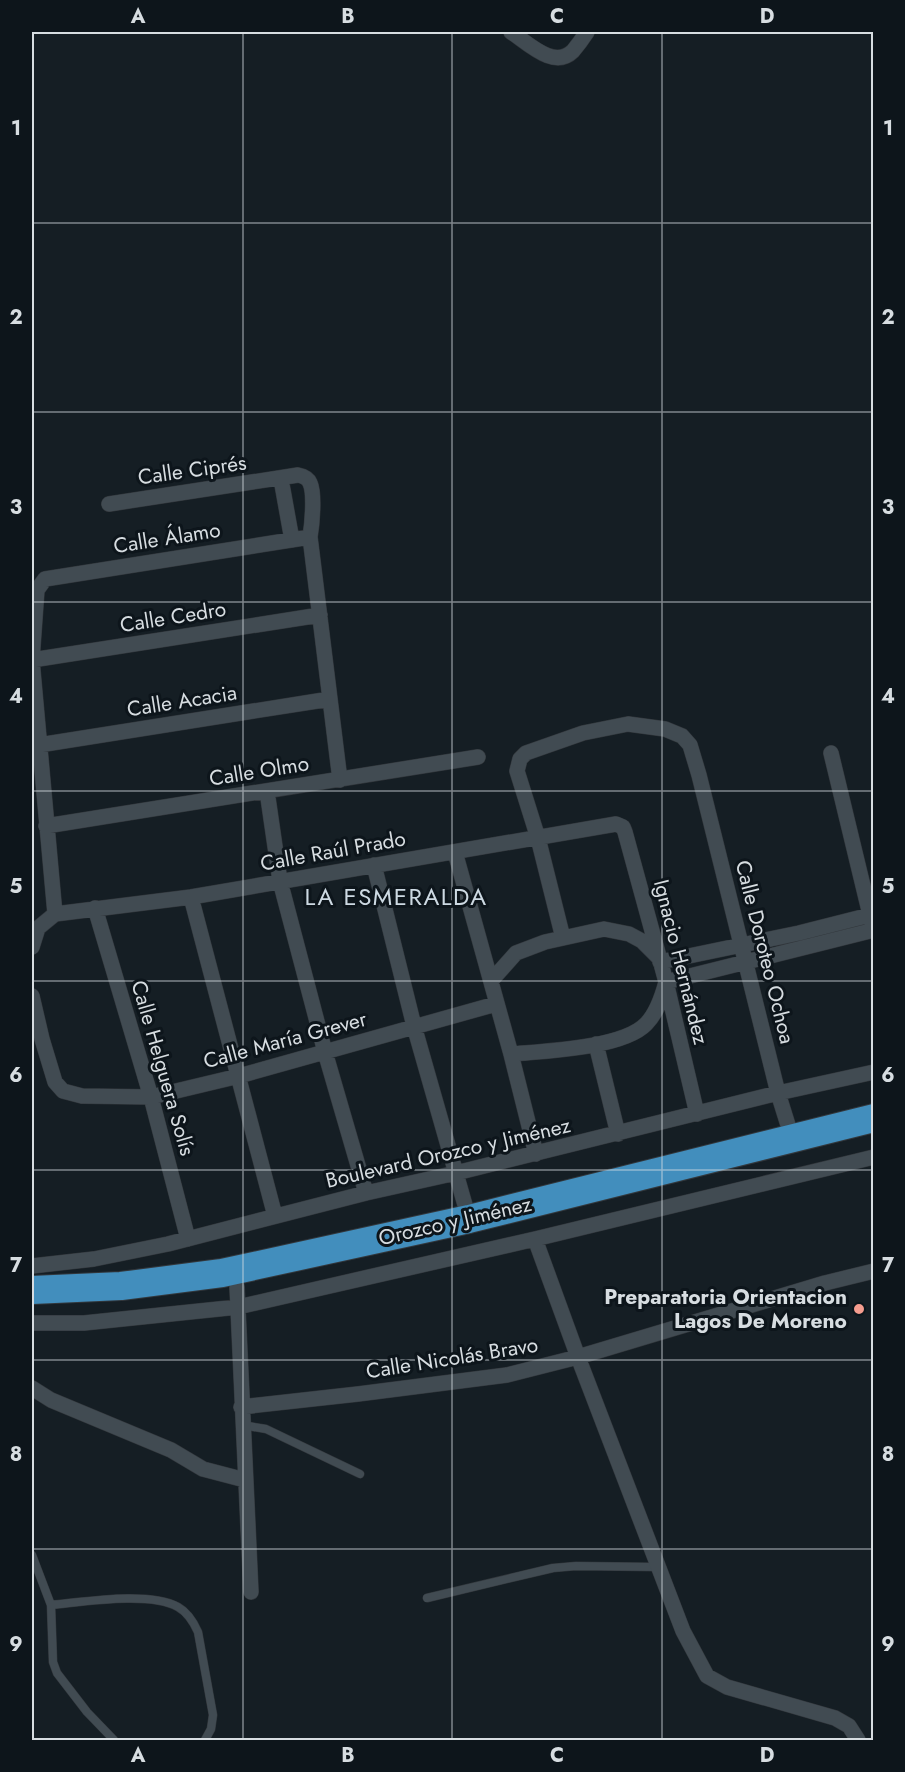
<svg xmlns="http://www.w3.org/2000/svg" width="905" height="1772" font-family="Jost,sans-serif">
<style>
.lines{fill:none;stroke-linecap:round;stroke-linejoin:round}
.lane-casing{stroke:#32373c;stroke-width:9}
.street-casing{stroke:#32373c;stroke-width:16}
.highway-casing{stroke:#32373c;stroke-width:30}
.lane{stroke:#414b52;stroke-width:8}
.street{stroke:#414b52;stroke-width:15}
.highway{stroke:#428ebd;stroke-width:28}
.grid{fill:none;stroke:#d7dde1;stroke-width:1.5;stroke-opacity:0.55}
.poi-dot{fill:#f59d8f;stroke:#0d151b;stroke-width:2}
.labels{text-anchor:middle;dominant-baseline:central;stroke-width:6;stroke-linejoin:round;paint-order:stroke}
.street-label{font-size:21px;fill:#d7dde1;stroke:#0d151b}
.poi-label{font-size:21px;font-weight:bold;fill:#d7dde1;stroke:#0d151b;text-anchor:end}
.quarter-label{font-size:24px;letter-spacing:1.5px;fill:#cdd9e2;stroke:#0d151b}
.neatline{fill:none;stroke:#d7dde1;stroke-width:2}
.grid-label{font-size:20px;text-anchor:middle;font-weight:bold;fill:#d7dde1}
</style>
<rect width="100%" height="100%" fill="#151e24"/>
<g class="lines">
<g class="lane-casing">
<path id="lane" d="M242,1425L266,1429L360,1474
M32,1555L51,1605L53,1662L57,1673L87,1712L114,1740
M427,1598L553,1568L576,1566L658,1567
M51,1605C84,1602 149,1591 178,1607C187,1612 194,1623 198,1632L213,1715L211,1729L205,1740"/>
</g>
<g class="street-casing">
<path id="street" d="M511,32C528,43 554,70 573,51C578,45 583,38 587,32
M281,479L292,540
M109,504L298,475C303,476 308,478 310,483C315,494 312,525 310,537L340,780
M32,660L320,615
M39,745L330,699
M831,753L872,923
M267,791L280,881L325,1052L366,1193
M46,826L478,757
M455,852L511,1054L536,1154
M374,865L414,1026L469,1219
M191,897L275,1216
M95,908L151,1097L188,1239
M55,914L191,897L616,824L623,827L625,832L666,982L697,1114
M55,914L32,660L37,590L45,579L310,537
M563,938L538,838L517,771L520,759L526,753L583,733L628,724L665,729L682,736L690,745L699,775L778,1093L792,1138
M32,947L38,928L55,914
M660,962L799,933L874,914
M491,981L516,953L545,942L604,929L629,934L642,941L658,957
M32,996L42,1039L55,1082L63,1091L82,1096L151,1097L239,1076L496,1004
M596,1044L618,1134
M511,1054C545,1051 623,1048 646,1024C657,1013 662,997 666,982L874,930
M535,1239L578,1357L683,1631L707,1676L727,1687L835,1718L849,1726L858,1740
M32,1266L94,1259L168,1244L366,1193L456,1173L778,1093L874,1072
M237,1287L251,1592
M32,1323H84L238,1307L535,1239L874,1157
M32,1388L51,1400L171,1450L203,1469L245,1480
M241,1407L358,1394L507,1375L578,1357L825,1283L874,1271"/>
</g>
<g class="highway-casing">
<path id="highway" d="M32,1290L121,1286L222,1273L469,1219L874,1118"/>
</g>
<use href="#lane" class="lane"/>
<use href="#street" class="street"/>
<use href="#highway" class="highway"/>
</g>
<path class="grid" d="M243,32V1740M452,32V1740M662,32V1740M32,223H874M32,412H874M32,602H874M32,791H874M32,981H874M32,1170H874M32,1360H874M32,1549H874"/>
<circle class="poi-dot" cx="859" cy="1309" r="6"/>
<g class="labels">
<g class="street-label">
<text transform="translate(192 470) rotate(-8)">Calle Ciprés</text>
<text transform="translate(167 538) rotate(-9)">Calle Álamo</text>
<text transform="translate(173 617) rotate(-9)">Calle Cedro</text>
<text transform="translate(182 701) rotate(-9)">Calle Acacia</text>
<text transform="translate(259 771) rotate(-9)">Calle Olmo</text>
<text transform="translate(333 851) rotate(-10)">Calle Raúl Prado</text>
<text transform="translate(765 952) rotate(76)">Calle Doroteo Ochoa</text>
<text transform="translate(681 962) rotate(76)">Ignacio Hernández</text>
<text transform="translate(285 1040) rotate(-15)">Calle María Grever</text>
<text transform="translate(163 1068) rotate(74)">Calle Helguera Solís</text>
<text transform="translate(448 1153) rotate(-13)">Boulevard Orozco y Jiménez</text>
<text transform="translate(455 1221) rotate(-13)">Orozco y Jiménez</text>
<text transform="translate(452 1358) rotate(-9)">Calle Nicolás Bravo</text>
</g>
<g class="poi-label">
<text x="847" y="1297">Preparatoria Orientacion<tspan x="847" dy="24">Lagos De Moreno</tspan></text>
</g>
<g class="quarter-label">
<text x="396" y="896">LA ESMERALDA</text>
</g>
</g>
<rect width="905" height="1772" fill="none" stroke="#0d151b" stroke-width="66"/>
<rect x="33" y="33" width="839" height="1706" class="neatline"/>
<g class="grid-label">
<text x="138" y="23">A</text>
<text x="348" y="23">B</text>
<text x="557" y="23">C</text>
<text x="767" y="23">D</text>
<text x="16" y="135">1</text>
<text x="888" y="135">1</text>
<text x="16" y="324">2</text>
<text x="888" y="324">2</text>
<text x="16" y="514">3</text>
<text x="888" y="514">3</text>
<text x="16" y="703">4</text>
<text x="888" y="703">4</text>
<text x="16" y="893">5</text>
<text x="888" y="893">5</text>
<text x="16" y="1082">6</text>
<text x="888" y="1082">6</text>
<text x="16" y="1272">7</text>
<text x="888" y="1272">7</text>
<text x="16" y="1461">8</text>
<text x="888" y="1461">8</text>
<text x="16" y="1651">9</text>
<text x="888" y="1651">9</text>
<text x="138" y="1762">A</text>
<text x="348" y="1762">B</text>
<text x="557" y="1762">C</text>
<text x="767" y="1762">D</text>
</g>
</svg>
